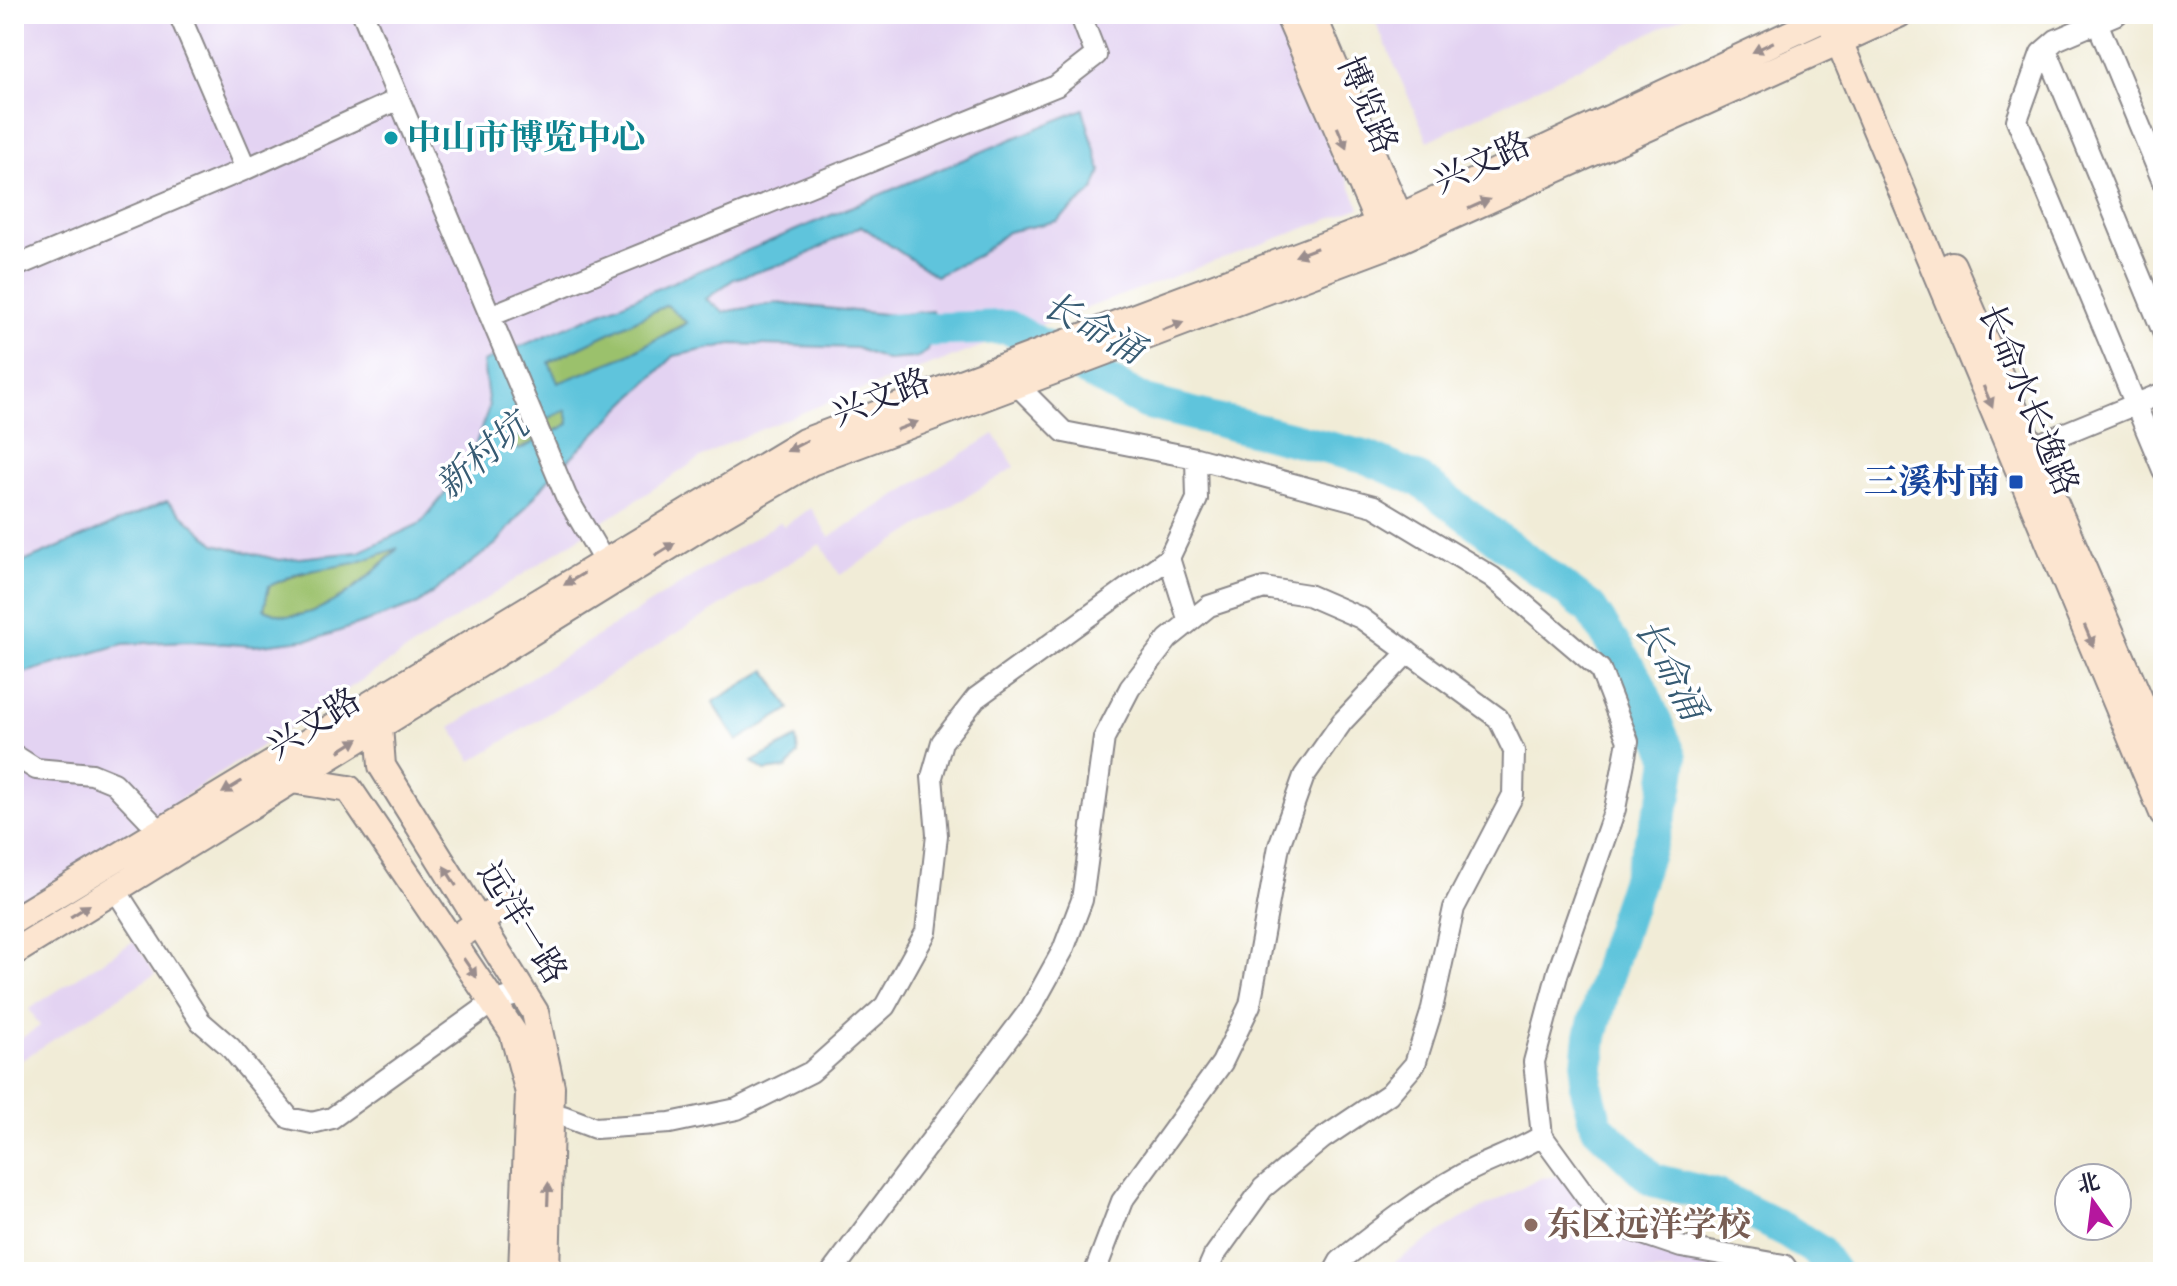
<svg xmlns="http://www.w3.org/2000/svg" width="2177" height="1286" font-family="'IM FELL Double Pica','Noto Serif SC',serif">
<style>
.built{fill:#e3d3f2}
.green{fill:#9bc16c;stroke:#5e7254;stroke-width:2}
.water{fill:#5fc4dc;stroke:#40738c;stroke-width:2;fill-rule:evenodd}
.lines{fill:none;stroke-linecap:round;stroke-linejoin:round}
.river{stroke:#5fc4dc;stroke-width:34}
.street-casing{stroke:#8a8789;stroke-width:24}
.secondary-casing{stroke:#8a8789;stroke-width:30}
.street{stroke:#fff;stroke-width:20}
.secondary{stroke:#fce5d0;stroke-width:26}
.oneway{fill:#9a8d8d}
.culture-dot{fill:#0f9aa8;stroke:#fff;stroke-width:3}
.transit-dot{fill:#1a4fb4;stroke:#fff;stroke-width:3}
.education-dot{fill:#8d6e63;stroke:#fff;stroke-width:3}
.labels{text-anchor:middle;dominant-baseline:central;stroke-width:7;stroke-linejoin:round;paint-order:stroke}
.street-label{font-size:34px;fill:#22223b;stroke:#fff}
.culture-label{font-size:34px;font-weight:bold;fill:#0d838f;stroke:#fff;text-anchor:start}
.transit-label{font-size:34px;font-weight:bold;fill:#164399;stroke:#fff;text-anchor:end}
.education-label{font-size:34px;font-weight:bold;fill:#785e54;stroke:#fff;text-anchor:start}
.water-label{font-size:36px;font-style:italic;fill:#375b73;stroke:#fff}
</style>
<rect width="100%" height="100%" fill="#fff"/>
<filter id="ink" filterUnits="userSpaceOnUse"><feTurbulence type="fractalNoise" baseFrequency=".0125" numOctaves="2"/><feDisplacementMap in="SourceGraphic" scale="16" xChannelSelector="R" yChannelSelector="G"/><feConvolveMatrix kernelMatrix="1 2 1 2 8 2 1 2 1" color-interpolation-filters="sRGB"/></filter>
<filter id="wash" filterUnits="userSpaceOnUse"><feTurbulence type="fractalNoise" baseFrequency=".006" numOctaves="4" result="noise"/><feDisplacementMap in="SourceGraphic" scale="32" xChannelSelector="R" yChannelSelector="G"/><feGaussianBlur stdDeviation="1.8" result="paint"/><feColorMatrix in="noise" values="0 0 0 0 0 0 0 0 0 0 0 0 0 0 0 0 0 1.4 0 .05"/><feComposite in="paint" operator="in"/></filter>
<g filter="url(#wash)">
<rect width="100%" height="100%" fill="#f1ecd7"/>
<path class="built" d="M14,14H1276L1360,208L816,407L728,443L699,459L14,908Z
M1372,14H1689L1428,141Z
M994,434L1015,467L840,575L820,544L472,761L451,727L780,522L784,526L811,508L829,537Z
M134,941L155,974L14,1065V1043L40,1026L29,1009Z
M1567,1175L1615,1231L1666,1257L1733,1272H1388L1396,1261L1461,1219L1541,1178Z"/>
<path class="green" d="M667,304L687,322L622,358L558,384L549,362Z
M566,409L569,424L518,450L510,443L526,429Z
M399,546C373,575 330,614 289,616C281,616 271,611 264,609L269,586C311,567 356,562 399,546Z"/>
<path class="water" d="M1083,109L1101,171L1094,190L1057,221L1007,232L979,255L936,276L861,226L798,259L734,279L706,299L723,312L776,303L894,315L932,311L928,351L916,358L886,360L856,348L732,344L674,356L548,480L497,543L418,604L319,638L254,646L189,641L123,644L14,676V566L167,501L215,544L279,560L359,552L421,523L468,465L489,407L483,362ZM667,305L687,323L621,358L558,383L549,362ZM566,410L569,424L519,450L511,444L526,429ZM398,548C373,575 328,615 289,616C281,616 271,611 264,609L269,586L299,573L356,563Z
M766,670L790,709L737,741L713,702Z
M796,738L798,754L787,768L765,771L752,762Z"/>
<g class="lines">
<path class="river" d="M886,331L1008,327L1145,402L1368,458L1421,481L1590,608L1638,682L1671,758L1666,795L1613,954L1591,1036L1586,1085L1596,1125L1653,1180L1717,1196L1787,1231L1818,1251L1833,1272"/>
</g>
</g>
<g filter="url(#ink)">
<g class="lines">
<g class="street-casing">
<path id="street" d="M179,14L246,169
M363,14L566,496L604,561
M2117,14L2056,40L2041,53L2017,120L2163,470
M2097,22L2163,182
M2046,49L2163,332
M14,267L246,169L399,99
M490,316L1056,86L1096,55L1080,14
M1017,385L1064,432L1196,458L1374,506L1492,577L1600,669L1628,741L1615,809L1558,972L1534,1062L1542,1136L1604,1221L1681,1247L1784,1265L1789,1272
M2031,447L2163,393
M1189,622L1169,558L1197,499L1196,458
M14,755L36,769L92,774L114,783L160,831
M115,889L200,1021L230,1047L289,1118L312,1123L332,1118L493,1002L523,993
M563,1116L595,1128L670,1123L737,1109L811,1072L885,1006L926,932L937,835L932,777L942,742L976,698L1169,558
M832,1272L1031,1008L1063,950L1082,900L1104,738L1130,688L1168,639L1209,606L1264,588L1308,595L1361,618L1498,718L1514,751L1513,795L1454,908L1431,1013L1415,1064L1389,1094L1322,1139L1263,1188L1214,1256L1207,1272
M1095,1272L1122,1201L1222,1063L1250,1005L1279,846L1304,776L1342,722L1408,652
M1334,1272L1340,1261C1380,1229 1418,1199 1463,1174C1489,1160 1516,1152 1542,1136"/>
</g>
<g class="secondary-casing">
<path id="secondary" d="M1288,14L1385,238
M1312,14L1406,233
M1833,27L2163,813
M1952,265L2163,754
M379,726L382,766L535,1012L551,1087L546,1272
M292,780L349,789L513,1032L529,1093L522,1272
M14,920L804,442L1400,217L1833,14
M465,932L505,904
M14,952L712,520L811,462L1388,245L1899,14"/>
</g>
<use href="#street" class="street"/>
<use href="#secondary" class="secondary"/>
</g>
<defs><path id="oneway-solid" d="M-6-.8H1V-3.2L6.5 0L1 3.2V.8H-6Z" transform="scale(2)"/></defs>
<g class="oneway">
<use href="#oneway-solid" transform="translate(1763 47) rotate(154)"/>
<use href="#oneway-solid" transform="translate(1342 138) rotate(67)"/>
<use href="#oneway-solid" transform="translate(1479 204) rotate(-24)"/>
<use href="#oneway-solid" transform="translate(1306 252) rotate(159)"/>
<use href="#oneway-solid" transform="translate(1173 326) rotate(-21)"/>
<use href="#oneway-solid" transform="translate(1988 397) rotate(67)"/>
<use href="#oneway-solid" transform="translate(907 426) rotate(-21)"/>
<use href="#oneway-solid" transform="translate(797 446) rotate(152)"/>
<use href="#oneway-solid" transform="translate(665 549) rotate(-32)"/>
<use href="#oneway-solid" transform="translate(574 579) rotate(149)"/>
<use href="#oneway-solid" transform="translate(2089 636) rotate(67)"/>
<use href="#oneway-solid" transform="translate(349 745) rotate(-32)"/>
<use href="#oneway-solid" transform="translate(232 787) rotate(149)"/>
<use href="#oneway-solid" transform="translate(450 876) rotate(-122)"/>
<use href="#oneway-solid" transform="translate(80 911) rotate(-32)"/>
<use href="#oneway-solid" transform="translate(470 968) rotate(56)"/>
<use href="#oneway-solid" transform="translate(548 1194) rotate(-88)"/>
</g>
</g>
<circle class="culture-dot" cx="391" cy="138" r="8"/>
<rect class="transit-dot" x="2008" y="474" width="16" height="16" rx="4"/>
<circle class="education-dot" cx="1531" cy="1225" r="8"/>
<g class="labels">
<g class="street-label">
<text transform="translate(1367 105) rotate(67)">博览路</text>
<text transform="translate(1482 163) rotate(-24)">兴文路</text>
<text transform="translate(881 398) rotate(-21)">兴文路</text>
<text transform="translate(2028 400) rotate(67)">长命水长逸路</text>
<text transform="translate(314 724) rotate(-32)">兴文路</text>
<text transform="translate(522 923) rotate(58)">远洋一路</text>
</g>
<g class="culture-label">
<text x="407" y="138">中山市博览中心</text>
</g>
<g class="transit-label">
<text x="2000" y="482">三溪村南</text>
</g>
<g class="education-label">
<text x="1547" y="1225">东区远洋学校</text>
</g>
<g class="water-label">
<text transform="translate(1093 328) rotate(29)">长命涌</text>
<text transform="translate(482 456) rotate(-41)">新村坑</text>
<text transform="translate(1670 669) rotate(62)">长命涌</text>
</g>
</g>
<rect width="2177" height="1286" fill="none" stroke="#fff" stroke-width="48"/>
<g transform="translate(2093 1202) rotate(346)"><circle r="38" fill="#ffffff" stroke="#a7a7b1" stroke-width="2"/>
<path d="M0-6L14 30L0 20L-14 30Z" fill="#b5179e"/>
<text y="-12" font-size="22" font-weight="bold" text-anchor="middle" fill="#22223b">北</text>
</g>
</svg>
